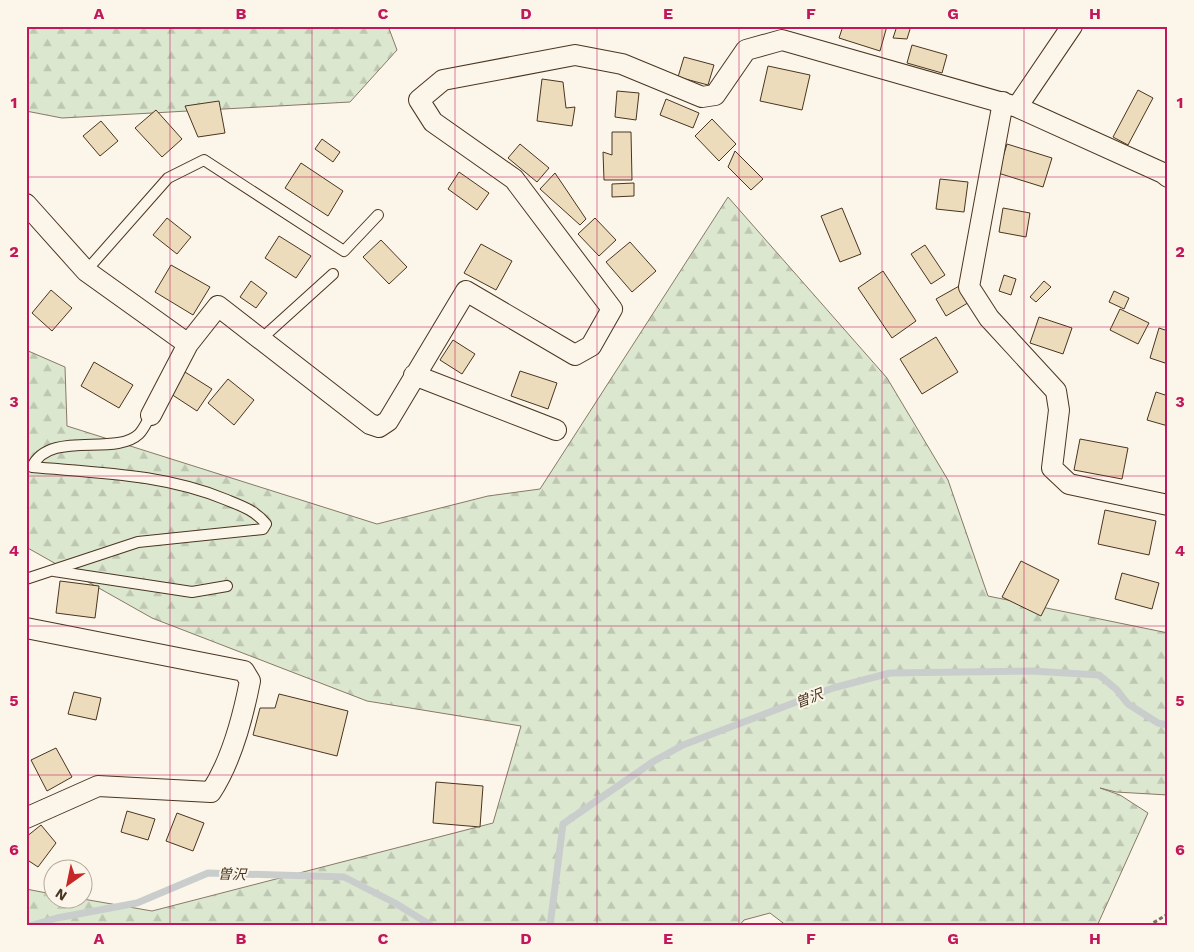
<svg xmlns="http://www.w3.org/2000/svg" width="1194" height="952" font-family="'Work Sans','Noto Sans JP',sans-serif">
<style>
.forest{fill:url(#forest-firs);stroke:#887966}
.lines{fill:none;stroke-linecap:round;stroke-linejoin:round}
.stream{stroke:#c9cecd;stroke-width:7}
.building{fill:#ecdcbc;stroke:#4a3520}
.lane-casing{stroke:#4a3520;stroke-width:12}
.street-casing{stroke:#4a3520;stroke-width:22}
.path{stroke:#7f6f5c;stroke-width:3;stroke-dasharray:4 2.5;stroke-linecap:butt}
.lane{stroke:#fbf6e9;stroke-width:10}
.street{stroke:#fbf6e9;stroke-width:20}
.grid{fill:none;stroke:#c2185b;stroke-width:1;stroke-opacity:0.55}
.labels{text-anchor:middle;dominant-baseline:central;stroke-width:4;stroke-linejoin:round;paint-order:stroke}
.water-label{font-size:14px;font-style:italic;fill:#4a3520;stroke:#fbf6e9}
.neatline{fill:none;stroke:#c2185b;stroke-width:2}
.grid-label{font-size:16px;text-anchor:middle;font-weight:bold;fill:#c2185b}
</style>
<defs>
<pattern id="forest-firs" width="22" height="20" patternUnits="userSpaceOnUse" patternTransform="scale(1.25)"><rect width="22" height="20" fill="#dce7d0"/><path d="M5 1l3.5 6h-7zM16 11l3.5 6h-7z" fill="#bec7b2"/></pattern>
</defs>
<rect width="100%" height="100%" fill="#fbf6e9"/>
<path class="forest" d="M26,26H388L397,50L350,102L62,118L26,111Z
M728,197L887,378L948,480L988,596L1168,633V795L1116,792L1100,788L1120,795L1148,813L1097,926H787L770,913L744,920L739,926H26V889L52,894V900L83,899L152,911L493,823L521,726L367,701L152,618L26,547V350L65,367L67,426L377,524L488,496L540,489Z"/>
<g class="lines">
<path class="stream" d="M29,926L57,918L137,903L208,873L344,877L395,903L432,926
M550,926L563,824L654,761L683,745L833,688L890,673L1032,671L1099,675L1116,689L1128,704L1158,723L1168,725"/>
</g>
<path class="building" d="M843,26H887L880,51L839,38Z
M897,26H911L907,39L893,38Z
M912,45L947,55L942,73L907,63Z
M684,57L714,65L708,85L678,77Z
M768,66L810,75L802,110L760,101Z
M542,79L563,82L566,108L575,107L572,126L537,121Z
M1138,90L1153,98L1128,145L1113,137Z
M617,91L639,93L636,120L615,117Z
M666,99L699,113L693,128L660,115Z
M219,101L225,133L198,137L185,106Z
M156,110L182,139L162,157L135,128Z
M712,119L736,144L719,161L695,136Z
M101,121L118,141L100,156L83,136Z
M612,132H631L632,180H604L603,152L612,155Z
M322,139L340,152L333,162L315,149Z
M520,144L549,168L537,182L508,158Z
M1007,144L1052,158L1043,187L998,173Z
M735,151L763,179L751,190L728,167Z
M301,163L343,191L328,216L285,188Z
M459,172L489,193L477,210L448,189Z
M555,173L586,219L580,225L540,189Z
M940,179L968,182L964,212L936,209Z
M634,183V196L612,197V184Z
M842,208L861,254L840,262L821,216Z
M1003,208L1030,213L1026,237L999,232Z
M167,218L191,237L177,254L153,235Z
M595,218L616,240L599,256L578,234Z
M279,236L311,256L296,278L265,258Z
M381,240L407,267L389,284L363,257Z
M630,242L656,271L632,292L606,262Z
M481,244L512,261L496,290L464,273Z
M925,245L945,275L931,284L911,254Z
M171,265L210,287L193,315L155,292Z
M883,271L916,321L892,338L858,288Z
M1004,275L1016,279L1011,295L999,291Z
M251,281L267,293L256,308L240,297Z
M1044,281L1051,287L1036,302L1030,297Z
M961,285L971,301L946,316L936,299Z
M51,290L72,308L52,331L32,313Z
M1114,291L1129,298L1124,309L1109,302Z
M1120,309L1149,323L1138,344L1110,330Z
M1039,317L1072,328L1063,354L1030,343Z
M1159,328L1168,331V364L1150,358Z
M936,337L958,372L922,394L900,359Z
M453,340L475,354L462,374L440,360Z
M94,362L133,385L119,408L81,386Z
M520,371L557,383L548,409L511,396Z
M185,372L212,389L197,411L171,394Z
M228,379L254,400L234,425L208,403Z
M1156,392L1168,396V426L1147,420Z
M1080,439L1128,448L1122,479L1074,470Z
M1105,510L1156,521L1149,555L1098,544Z
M1021,561L1059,580L1041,616L1002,597Z
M1122,573L1159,583L1152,609L1115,599Z
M60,581L99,586L95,618L56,613Z
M74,692L101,698L96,720L68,714Z
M279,694L348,711L337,756L253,735L260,708H275Z
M56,748L72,777L47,791L31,760Z
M436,782L483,786L480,827L433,823Z
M127,811L155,819L148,840L121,832Z
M177,813L204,823L193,851L166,841Z
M41,825L56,843L38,867L26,859V837Z"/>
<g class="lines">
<g class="lane-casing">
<path id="lane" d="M86,271L168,178L204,160L344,251L378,215
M260,340L333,274
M54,571L192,592L227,586
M26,579L138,542L263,529L266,524C256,511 242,506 227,500C165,474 99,473 32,467C49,429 115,457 139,434C144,429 147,421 151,415"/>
</g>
<g class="street-casing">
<path id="street" d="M1003,102L969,287L989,318L1056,391L1059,410L1052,468L1069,484L1168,505
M1017,107L1072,26
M26,204L86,271L188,344L218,306L370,424L379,427L388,421L466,291L575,355L591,346L612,309L514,179L433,122L419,100L443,80L575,55L622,64L702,97L715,95L746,50L782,40L1017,107L1163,173L1168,177
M414,375L556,430
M151,415L188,344
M26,628L244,671L250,681C243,717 232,760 211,792L98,786L26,818"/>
</g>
<path class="path" d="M1148,926L1168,914"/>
<use href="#lane" class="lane"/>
<use href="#street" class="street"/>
</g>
<path class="grid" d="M170,26V926M312,26V926M455,26V926M597,26V926M739,26V926M882,26V926M1024,26V926M26,177H1168M26,327H1168M26,476H1168M26,626H1168M26,775H1168"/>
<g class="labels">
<g class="water-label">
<text transform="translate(809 698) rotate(-21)">曽沢</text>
<text transform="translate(232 874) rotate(2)">曽沢</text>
</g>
</g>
<rect width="1194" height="952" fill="none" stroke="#fbf6e9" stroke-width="55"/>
<g transform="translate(68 884) rotate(213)"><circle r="24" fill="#fbf6e9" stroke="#b4a999"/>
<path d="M0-4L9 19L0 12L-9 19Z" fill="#c62828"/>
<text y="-8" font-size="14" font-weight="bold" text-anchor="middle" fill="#4a3520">N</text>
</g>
<rect x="28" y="28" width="1138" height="896" class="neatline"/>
<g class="grid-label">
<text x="99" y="19">A</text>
<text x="241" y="19">B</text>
<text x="383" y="19">C</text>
<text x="526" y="19">D</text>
<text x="668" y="19">E</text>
<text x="811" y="19">F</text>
<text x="953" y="19">G</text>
<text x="1095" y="19">H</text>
<text x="14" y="108">1</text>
<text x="1180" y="108">1</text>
<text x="14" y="257">2</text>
<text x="1180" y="257">2</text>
<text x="14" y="407">3</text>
<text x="1180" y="407">3</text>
<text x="14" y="556">4</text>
<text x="1180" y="556">4</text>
<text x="14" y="706">5</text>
<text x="1180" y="706">5</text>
<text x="14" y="855">6</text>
<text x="1180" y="855">6</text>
<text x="99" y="944">A</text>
<text x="241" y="944">B</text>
<text x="383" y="944">C</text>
<text x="526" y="944">D</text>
<text x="668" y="944">E</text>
<text x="811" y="944">F</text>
<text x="953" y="944">G</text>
<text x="1095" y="944">H</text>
</g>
</svg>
